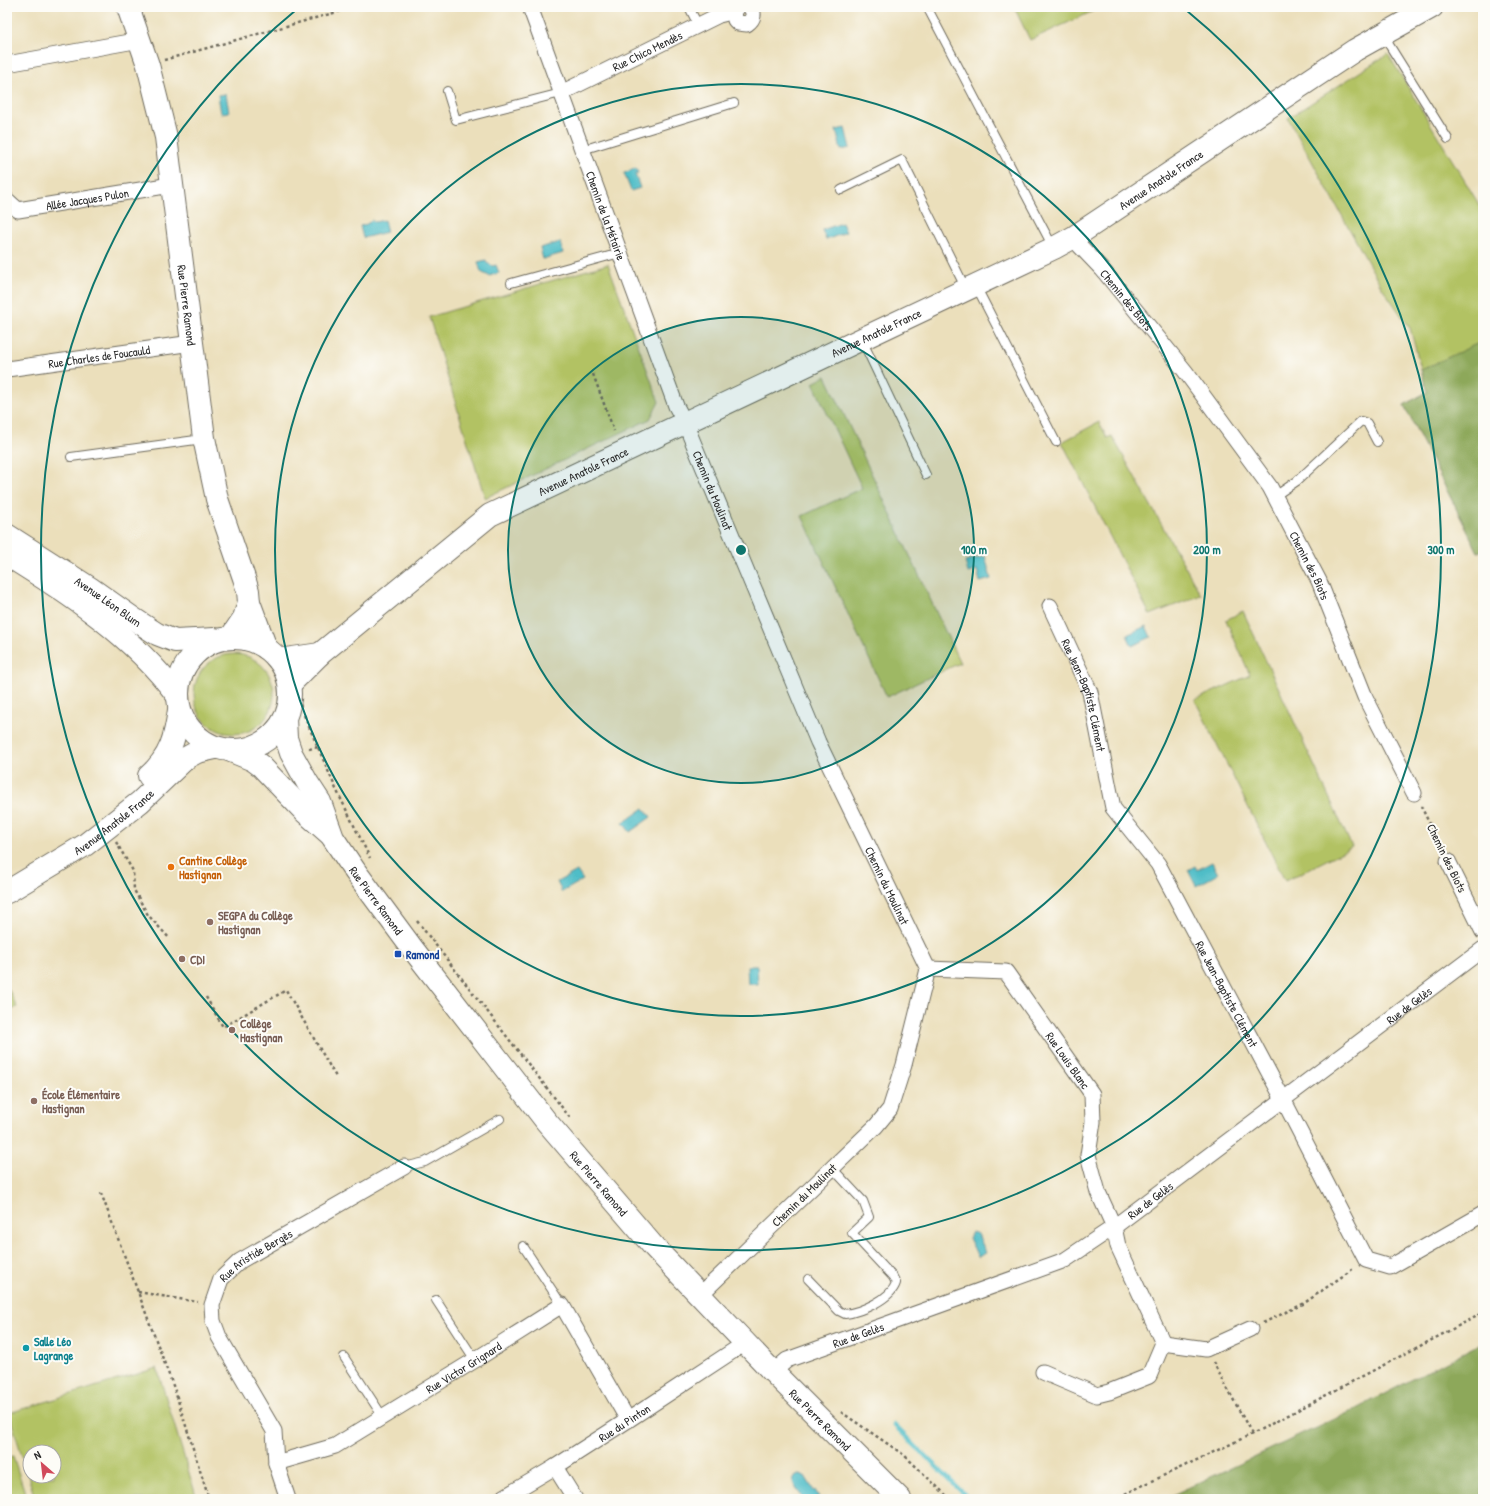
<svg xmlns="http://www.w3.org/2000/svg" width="1490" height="1506" font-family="'Patrick Hand',sans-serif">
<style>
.green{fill:#b2c264;stroke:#6e7648;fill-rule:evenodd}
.forest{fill:#8da85a;stroke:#5c6a42}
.water{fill:#4fbdc7;stroke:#3d7479}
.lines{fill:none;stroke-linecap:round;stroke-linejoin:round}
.stream{stroke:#4fbdc7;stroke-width:4.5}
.lane-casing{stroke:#6e6a5d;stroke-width:10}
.street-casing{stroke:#6e6a5d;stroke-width:17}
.secondary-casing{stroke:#6e6a5d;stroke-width:24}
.primary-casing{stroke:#6e6a5d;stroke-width:24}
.path{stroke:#6e6a5d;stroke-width:2.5;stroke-dasharray:3 3;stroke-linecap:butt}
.lane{stroke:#fff;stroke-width:8}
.street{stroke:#fff;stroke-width:15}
.secondary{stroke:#fff;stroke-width:22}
.primary{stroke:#fff;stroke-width:22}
.ring{fill:none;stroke:#0f766e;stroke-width:2}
.food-dot{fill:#e8710a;stroke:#fdfcf7;stroke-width:1.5}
.education-dot{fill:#8d6e63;stroke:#fdfcf7;stroke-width:1.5}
.transit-dot{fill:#1a4fb4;stroke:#fdfcf7;stroke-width:1.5}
.culture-dot{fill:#0f9aa8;stroke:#fdfcf7;stroke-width:1.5}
.labels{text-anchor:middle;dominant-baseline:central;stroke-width:4;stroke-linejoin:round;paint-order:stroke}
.street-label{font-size:12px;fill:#2b2b2b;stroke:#fdfcf7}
.food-label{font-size:12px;font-weight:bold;fill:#c56008;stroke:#fdfcf7;text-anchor:start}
.education-label{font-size:12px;font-weight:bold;fill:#785e54;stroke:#fdfcf7;text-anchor:start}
.transit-label{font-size:12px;font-weight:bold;fill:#164399;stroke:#fdfcf7;text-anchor:start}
.culture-label{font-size:12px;font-weight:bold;fill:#0d838f;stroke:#fdfcf7;text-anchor:start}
.centre{fill:#0f766e;stroke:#fdfcf7;stroke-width:2}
.ring-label{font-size:12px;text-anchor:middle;font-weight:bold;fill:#0f766e;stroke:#fdfcf7;stroke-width:4;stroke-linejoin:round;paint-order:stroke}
</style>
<rect width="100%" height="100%" fill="#fdfcf7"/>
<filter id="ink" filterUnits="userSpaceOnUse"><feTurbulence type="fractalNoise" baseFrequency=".025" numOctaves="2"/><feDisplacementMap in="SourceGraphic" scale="8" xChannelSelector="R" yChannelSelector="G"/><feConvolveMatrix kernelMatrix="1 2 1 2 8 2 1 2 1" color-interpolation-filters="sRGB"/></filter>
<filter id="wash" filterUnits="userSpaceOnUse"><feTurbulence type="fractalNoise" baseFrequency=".012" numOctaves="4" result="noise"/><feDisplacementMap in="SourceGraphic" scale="16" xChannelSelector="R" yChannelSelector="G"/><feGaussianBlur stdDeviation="0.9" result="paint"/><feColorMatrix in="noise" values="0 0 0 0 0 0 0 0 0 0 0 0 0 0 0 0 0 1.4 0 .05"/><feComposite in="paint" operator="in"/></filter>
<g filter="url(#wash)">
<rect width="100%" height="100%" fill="#ebdfbb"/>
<path class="green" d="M1014,7H1102L1030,40Z
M1388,54L1483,211V550L1478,552L1404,405L1427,392L1410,328L1381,286L1288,118Z
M608,264L659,402L650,419L485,498L429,317Z
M826,376L960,663L887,697L802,516L862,488L813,383Z
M1099,422L1107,438L1112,436L1201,595L1150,615L1062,442Z
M1243,611L1352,847L1285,881L1195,700L1250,675L1226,620Z
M194 694a40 40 0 1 1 80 0a40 40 0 1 1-80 0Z
M7,986L17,1007L7,1013Z
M157,1368L197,1499H35L9,1413ZM30,1452H54V1476H30Z
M13,1456L27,1499H7V1458Z"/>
<path class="forest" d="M1483,341V550L1478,552L1404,405L1427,392L1421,370Z
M1483,1342V1499H1169L1166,1498L1354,1410Z"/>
<path class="water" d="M226,94L229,112L221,113L218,95Z
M845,128L850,148L841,150L836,130Z
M636,168L638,173L635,174L640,188L631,191L624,173Z
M371,220L375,222L384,220L387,232L363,238L360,226L367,224Z
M842,223L846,232L826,240L822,230Z
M560,242L563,253L543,259L540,248Z
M486,260L487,263L493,266L496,265L499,273L489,276L481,272L478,262Z
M985,556L991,579L980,582L977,570L968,573L965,561Z
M1146,626L1151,637L1132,646L1127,635Z
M644,808L651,817L630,832L623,823Z
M1212,862L1218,874L1196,886L1188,870L1195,866L1197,870Z
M577,871L583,880L562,892L557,882Z
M747,966H757L758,984H748Z
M972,1232L978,1234L986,1253L978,1257L969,1238Z
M798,1475L805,1476L814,1491L815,1490L819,1497L816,1499H803L793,1482L794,1478Z"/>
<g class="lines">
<path class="stream" d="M894,1425L969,1499"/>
</g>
</g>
<g filter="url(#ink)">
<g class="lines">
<g class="lane-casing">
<path id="lane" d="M689,7L698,25
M927,7L1053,247
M1383,35L1448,139
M447,91L456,120L561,93
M582,150L734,103
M841,190L902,160L966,289
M511,283L620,253
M976,286L1056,442
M862,340L926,475
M71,457L203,439
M1275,496L1297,481L1361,421L1367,423L1377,442
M404,1167L425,1162L500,1119
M523,1246L562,1305
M808,1279L839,1311L845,1314C861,1312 891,1299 896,1283L893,1277L852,1233L869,1217L863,1201L832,1168
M436,1300L475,1360
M344,1357L383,1417"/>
</g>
<g class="street-casing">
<g id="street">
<path id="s1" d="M530,7L676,406L685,423L818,742L928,969L904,1065L890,1109L876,1126L700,1295"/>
<path d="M738,7C734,11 734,14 735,20L738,23L747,24C754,19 755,13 750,7"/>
<path d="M7,64L140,40"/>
<path id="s2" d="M561,93L719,15L735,11"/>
<path id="s3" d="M7,200L18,210L171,185"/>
<path id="s4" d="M1074,237L1080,246L1102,269L1185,371L1270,487L1319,581L1365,697L1414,793"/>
<path id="s5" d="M7,369L192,343"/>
<path id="s6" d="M1050,606L1090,692L1113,808L1158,864L1283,1099L1366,1260L1390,1267L1483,1214"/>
<path d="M1448,861L1483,932"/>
<path id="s7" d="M928,969L1006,972L1092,1094L1093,1122L1088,1155L1098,1192L1114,1227L1118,1246L1163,1343L1149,1376L1109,1392L1097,1395L1043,1372"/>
<path d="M1163,1343L1206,1349L1250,1329"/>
<path id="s8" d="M773,1372L787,1360L1065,1260L1114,1227L1483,949"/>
<path id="s9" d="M276,1463L274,1431L219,1337L213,1321L212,1305L221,1279L240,1261L404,1167"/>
<path d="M555,1467L575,1499"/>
<path id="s10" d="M288,1499L276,1463L335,1446L475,1360L562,1305L628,1420"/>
<path id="s11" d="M501,1499L555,1467L628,1420L745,1343"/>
</g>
</g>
<g class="secondary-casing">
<g id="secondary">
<path id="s12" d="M128,7L148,65L166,137L204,438L217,499L244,578L248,591L249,602L266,648"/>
<path d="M231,637L244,618L249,602"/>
<path d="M279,660L320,654"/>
<path id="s13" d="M290,684L320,654L490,515L1054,248L1074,237L1355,50L1432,7"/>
<path d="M149,776C171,756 175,738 179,710"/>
<path id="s14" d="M7,892L85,845L140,802L186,758L197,752L215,748"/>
</g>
</g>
<g class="primary-casing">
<g id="primary">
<path id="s15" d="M7,535L90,588L134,619L157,634L175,641L215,639"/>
<path d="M7,555C69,593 133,636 177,695"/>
<circle cx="234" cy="694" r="56"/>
<path id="s16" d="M285,718L286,738L291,753L307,782L320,802L333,838L355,871L412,948L546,1121L654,1247L773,1372L900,1499"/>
<path d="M231,751L253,760L261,766L305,812L331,835"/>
</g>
</g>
<path class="path" d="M164,60L355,7
M593,374L614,431
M301,698L300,704L302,709
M304,715L336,789L370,858
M309,749L318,747
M1421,806L1441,848
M116,842L133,871L134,890L148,915L170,939
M417,921L571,1119
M206,997L223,1027L286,990L336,1077
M101,1193L175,1391L209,1499
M138,1292L198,1302
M1263,1323L1303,1304L1354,1268
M1213,1362L1252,1434
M841,1412L904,1455L950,1499
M1114,1499L1252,1434L1483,1313"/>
<use href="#lane" class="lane"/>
<use href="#street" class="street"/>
<use href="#secondary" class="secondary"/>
<use href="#primary" class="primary"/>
</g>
</g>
<circle cx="741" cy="550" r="233" fill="#0f766e" fill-opacity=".12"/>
<g class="ring">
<circle cx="741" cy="550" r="233"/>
<circle cx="741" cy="550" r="466"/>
<path d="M1186 10A700 700 0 1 1 296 10"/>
</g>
<circle class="food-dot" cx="171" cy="867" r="4"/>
<g class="education-dot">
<circle cx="210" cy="922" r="4"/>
<circle cx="182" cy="959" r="4"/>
<circle cx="232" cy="1030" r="4"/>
<circle cx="34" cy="1101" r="4"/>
</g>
<rect class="transit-dot" x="394" y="950" width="8" height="8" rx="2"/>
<circle class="culture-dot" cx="26" cy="1348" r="4"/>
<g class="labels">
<g class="street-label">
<text stroke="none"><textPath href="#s2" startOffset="96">Rue Chico Mendès</textPath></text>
<text stroke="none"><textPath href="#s13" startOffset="1013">Avenue Anatole France</textPath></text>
<text stroke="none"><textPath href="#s3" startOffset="85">Allée Jacques Pulon</textPath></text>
<text stroke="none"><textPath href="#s1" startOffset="222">Chemin de la Métairie</textPath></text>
<text stroke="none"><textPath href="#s4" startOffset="82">Chemin des Biots</textPath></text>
<text stroke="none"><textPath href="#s12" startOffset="305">Rue Pierre Ramond</textPath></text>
<text stroke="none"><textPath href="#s13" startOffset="689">Avenue Anatole France</textPath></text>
<text stroke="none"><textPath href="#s5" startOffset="93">Rue Charles de Foucauld</textPath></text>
<text stroke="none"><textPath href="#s13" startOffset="365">Avenue Anatole France</textPath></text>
<text stroke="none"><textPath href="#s1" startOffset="517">Chemin du Moulinat</textPath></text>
<text stroke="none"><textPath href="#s4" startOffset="406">Chemin des Biots</textPath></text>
<text stroke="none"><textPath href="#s15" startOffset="121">Avenue Léon Blum</textPath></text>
<text stroke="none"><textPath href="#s6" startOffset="96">Rue Jean-Baptiste Clément</textPath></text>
<text stroke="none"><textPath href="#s14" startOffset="128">Avenue Anatole France</textPath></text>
<text transform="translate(1447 858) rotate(64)">Chemin des Biots</text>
<text stroke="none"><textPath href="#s1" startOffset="949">Chemin du Moulinat</textPath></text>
<text stroke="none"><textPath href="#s16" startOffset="207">Rue Pierre Ramond</textPath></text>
<text stroke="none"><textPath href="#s6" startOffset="432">Rue Jean-Baptiste Clément</textPath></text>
<text stroke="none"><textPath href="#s8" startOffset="742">Rue de Gelès</textPath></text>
<text stroke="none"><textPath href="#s7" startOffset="186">Rue Louis Blanc</textPath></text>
<text stroke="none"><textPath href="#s16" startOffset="567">Rue Pierre Ramond</textPath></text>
<text transform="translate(804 1195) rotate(-44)">Chemin du Moulinat</text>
<text stroke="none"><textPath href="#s8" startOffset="418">Rue de Gelès</textPath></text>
<text stroke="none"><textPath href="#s9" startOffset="244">Rue Aristide Bergès</textPath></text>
<text stroke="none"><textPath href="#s8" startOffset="94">Rue de Gelès</textPath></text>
<text stroke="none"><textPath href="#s10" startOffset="250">Rue Victor Grignard</textPath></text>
<text stroke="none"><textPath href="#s16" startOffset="891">Rue Pierre Ramond</textPath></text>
<text stroke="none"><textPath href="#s11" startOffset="145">Rue du Pinton</textPath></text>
</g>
<g class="food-label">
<text x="179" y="860">Cantine Collège<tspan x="179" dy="14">Hastignan</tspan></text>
</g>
<g class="education-label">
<text x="218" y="915">SEGPA du Collège<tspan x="218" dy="14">Hastignan</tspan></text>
<text x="190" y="959">CDI</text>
<text x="240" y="1023">Collège<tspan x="240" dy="14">Hastignan</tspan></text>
<text x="42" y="1094">École Élémentaire<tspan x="42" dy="14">Hastignan</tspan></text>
</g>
<g class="transit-label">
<text x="406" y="954">Ramond</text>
</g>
<g class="culture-label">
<text x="34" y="1341">Salle Léo<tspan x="34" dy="14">Lagrange</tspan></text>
</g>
</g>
<circle cx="741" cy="550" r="6" class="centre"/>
<g class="ring-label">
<text x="974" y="554">100 m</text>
<text x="1207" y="554">200 m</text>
<text x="1441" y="554">300 m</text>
</g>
<rect width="1490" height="1506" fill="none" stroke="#fdfcf7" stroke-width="24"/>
<g transform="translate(42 1464) rotate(332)"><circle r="19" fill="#fdfcf7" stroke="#a9a8a5"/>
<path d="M0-3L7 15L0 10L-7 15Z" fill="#d1495b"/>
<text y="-6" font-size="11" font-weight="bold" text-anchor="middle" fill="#2b2b2b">N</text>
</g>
</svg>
